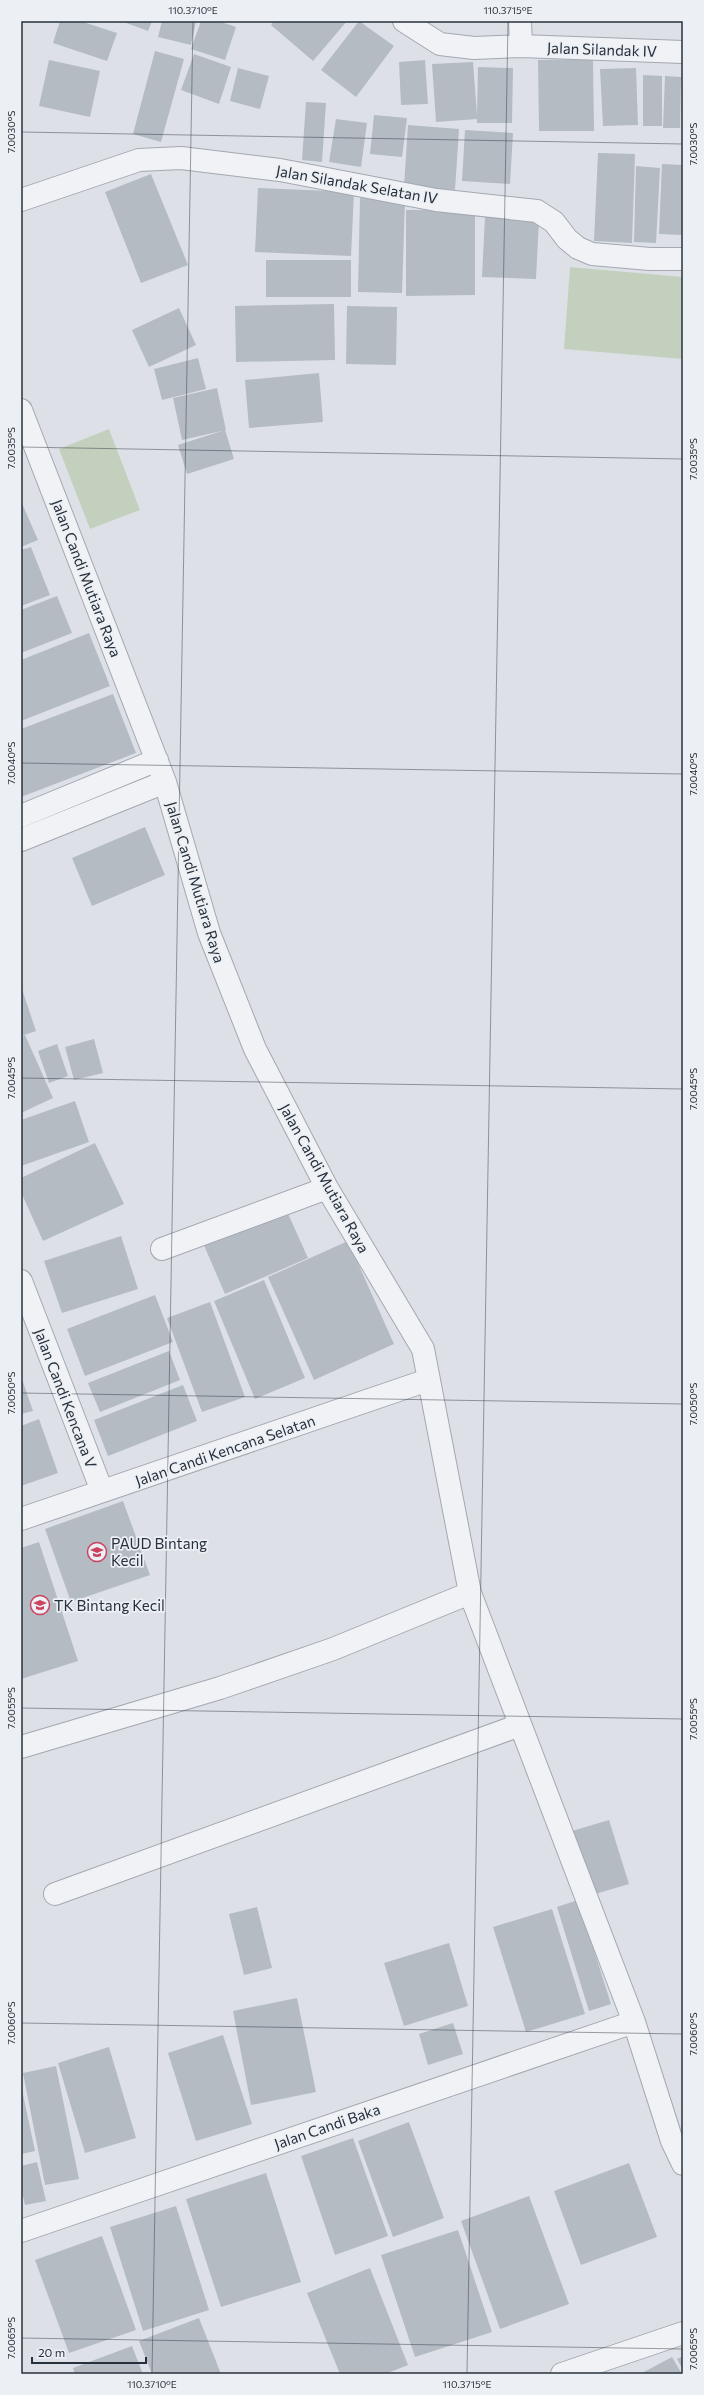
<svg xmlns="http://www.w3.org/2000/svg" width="704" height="2395" font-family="Commissioner,sans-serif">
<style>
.green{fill:#c4d0be}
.building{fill:#b4bbc3}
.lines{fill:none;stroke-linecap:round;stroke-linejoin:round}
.street-casing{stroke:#a3a8b1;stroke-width:24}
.street{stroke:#f0f2f5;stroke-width:22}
.ticks{fill:none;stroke:#27303d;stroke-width:1;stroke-opacity:0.45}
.labels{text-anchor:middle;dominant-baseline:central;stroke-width:3.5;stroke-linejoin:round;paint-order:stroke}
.street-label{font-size:15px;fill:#27303d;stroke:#ecf0f4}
.poi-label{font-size:15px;fill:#27303d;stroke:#ecf0f4;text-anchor:start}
.neatline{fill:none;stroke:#27303d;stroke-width:1.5}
.ticks-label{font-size:10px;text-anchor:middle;fill:#27303d}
</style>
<rect width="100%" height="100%" fill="#dde1e7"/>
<path class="green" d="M570,267L683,277V359L564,349Z
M109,429L140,510L90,529L59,449Z"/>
<path class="building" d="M60,21H80L117,33L107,61L53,43Z
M121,21H152L148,31Z
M162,21H196L191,45L158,37Z
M201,21H218L236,27L225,60L191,49Z
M274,21H347L313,61L271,25Z
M359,21L394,46L356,97L321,70Z
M155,51L184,59L161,142L133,134Z
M194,54L231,67L219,104L181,90Z
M593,59L594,131H539L538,60Z
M49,60L100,71L90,117L39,106Z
M425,60L428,104L401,105L399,62Z
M473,62L477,115L478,67L513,68L512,123H477V119L436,122L432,64Z
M238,68L269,76L260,109L230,101Z
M636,68L638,125L603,126L600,69Z
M643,75L662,76V126H643Z
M665,76L681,77L680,128H663Z
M306,102L326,103L322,162L302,160Z
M374,115L407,118L402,157L370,154Z
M336,119L367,123L361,167L329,162Z
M408,125L459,129L455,190L404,186Z
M465,130L513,133L510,184L462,181Z
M598,153L635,154L632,243L594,241Z
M662,164L683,165V235L659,234Z
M636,166L660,168L656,243L634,242Z
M151,174L188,265L141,283L105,192Z
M258,188L354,192L351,256L255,252Z
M360,198L405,200L402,293L358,292Z
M406,210H475V295L406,296Z
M485,217L539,220L536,279L482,277Z
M266,260H351V297H266Z
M334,304L335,360L236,362L235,306Z
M347,306L397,307L396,365L346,364Z
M179,308L196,345L149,367L132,330Z
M198,358L206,389L162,400L154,369Z
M319,373L323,422L249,428L245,380Z
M217,388L226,430L182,440L173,398Z
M225,430L234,459L187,474L178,445Z
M21,501L38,540L21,547Z
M31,547L50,595L21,606V550Z
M57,596L72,633L21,653V610Z
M89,633L110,686L21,721V660Z
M113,694L136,753L21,797V729Z
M145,827L165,875L92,906L72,858Z
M21,986L36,1031L21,1036Z
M25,1035L53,1098L21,1113V1037Z
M94,1039L103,1073L74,1080L65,1047Z
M57,1044L68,1076L49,1083L38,1051Z
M75,1101L89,1142L21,1166V1120Z
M95,1143L124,1204L43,1241L21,1192V1178Z
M285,1207L308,1258L225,1294L203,1243Z
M121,1236L138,1289L62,1313L44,1261Z
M348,1241L394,1344L314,1380L268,1277Z
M264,1280L305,1378L255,1399L214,1301Z
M155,1295L173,1342L85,1376L67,1329Z
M210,1302L245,1397L202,1412L167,1318Z
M169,1351L180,1380L100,1412L88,1383Z
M21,1376L33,1411L21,1414Z
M183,1385L197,1421L108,1456L94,1420Z
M39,1419L58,1473L21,1486V1426Z
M123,1501L150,1575L71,1602L45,1529Z
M39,1542L78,1661L21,1679V1548Z
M609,1820L629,1884L592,1895L572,1831Z
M578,1900L611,2004L589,2011L557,1907Z
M257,1907L272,1968L244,1975L229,1914Z
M552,1909L585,2014L526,2032L493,1927Z
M449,1943L468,2006L404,2026L384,1963Z
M297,1998L316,2092L251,2105L233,2011Z
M453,2023L463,2054L428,2065L419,2034Z
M223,2035L252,2124L196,2141L168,2053Z
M109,2047L136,2138L85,2153L58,2063Z
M56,2066L79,2179L45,2185L23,2073Z
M21,2085L35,2151L21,2154Z
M409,2122L444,2218L393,2237L358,2141Z
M353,2138L388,2236L335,2255L301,2156Z
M37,2162L46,2201L25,2205L21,2187V2166Z
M629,2163L657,2237L581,2265L554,2191Z
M266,2173L301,2282L221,2307L186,2199Z
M529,2196L569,2304L500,2329L461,2221Z
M176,2206L209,2310L143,2331L110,2227Z
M458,2230L492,2332L415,2357L381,2255Z
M102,2236L136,2330L69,2353L35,2260Z
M370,2268L408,2365L385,2374H340L307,2293Z
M199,2318L221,2374H152L139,2341Z
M132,2346L143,2374H75L73,2368Z
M683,2356V2370L677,2359Z
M672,2357L682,2374H640Z"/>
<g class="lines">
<g class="street-casing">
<path id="street" d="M404,21L440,44L474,48L521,46L520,21
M521,46L683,52
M21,200L139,160L181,158L280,170L436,200L537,211L554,222L567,239L578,248L592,254L650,259H683
M21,410L165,782L209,933L255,1049L327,1188L423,1349L470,1593L634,2022L672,2141L683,2164
M21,816L157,760
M21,840L165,782
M162,1249L327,1188
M21,1281L102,1491
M21,1519L428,1380
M21,1747L220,1688L333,1649L470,1593
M55,1894L520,1725
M21,2231L634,2022
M562,2374L683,2333"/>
</g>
<use href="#street" class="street"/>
</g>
<path class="ticks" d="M21,132L683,144M21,447L683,459M21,763L683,774M21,1078L683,1089M21,1393L683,1404M21,1708L683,1719M21,2023L683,2034M21,2338L683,2349M152,2374L193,21M467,2374L508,21"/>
<defs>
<g id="school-ring" transform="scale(1)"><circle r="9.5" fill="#ecf0f4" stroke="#cb435f" stroke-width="1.5"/><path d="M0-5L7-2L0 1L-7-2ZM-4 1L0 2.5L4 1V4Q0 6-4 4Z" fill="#cb435f"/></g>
</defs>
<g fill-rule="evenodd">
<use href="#school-ring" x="97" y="1552"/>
<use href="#school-ring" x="40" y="1605"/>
</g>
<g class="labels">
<g class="street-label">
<text transform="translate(602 49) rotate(2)">Jalan Silandak IV</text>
<text transform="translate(357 184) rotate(10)">Jalan Silandak Selatan IV</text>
<text transform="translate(87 578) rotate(69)">Jalan Candi Mutiara Raya</text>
<text transform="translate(196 882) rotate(73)">Jalan Candi Mutiara Raya</text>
<text transform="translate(325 1178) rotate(61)">Jalan Candi Mutiara Raya</text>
<text transform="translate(66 1398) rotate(69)">Jalan Candi Kencana V</text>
<text transform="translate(225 1450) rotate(-19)">Jalan Candi Kencana Selatan</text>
<text transform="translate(327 2126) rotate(-19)">Jalan Candi Baka</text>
</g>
<g class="poi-label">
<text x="111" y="1543">PAUD Bintang<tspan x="111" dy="17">Kecil</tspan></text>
<text x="54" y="1605">TK Bintang Kecil</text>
</g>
</g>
<rect width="704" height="2395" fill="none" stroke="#ecf0f4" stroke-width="44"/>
<path d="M32 2357v6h114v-6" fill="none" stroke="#27303d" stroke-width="2"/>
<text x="38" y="2357" font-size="12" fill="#27303d" stroke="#ecf0f4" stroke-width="3" paint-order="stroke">20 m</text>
<rect x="22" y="22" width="660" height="2351" class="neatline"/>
<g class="ticks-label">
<text x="193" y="14">110.3710°E</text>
<text x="508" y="14">110.3715°E</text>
<text transform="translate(11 132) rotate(-90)" y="4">7.0030°S</text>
<text transform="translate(693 144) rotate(-90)" y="4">7.0030°S</text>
<text transform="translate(11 448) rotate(-90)" y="4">7.0035°S</text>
<text transform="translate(693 459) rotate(-90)" y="4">7.0035°S</text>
<text transform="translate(11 763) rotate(-90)" y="4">7.0040°S</text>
<text transform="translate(693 774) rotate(-90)" y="4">7.0040°S</text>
<text transform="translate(11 1078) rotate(-90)" y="4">7.0045°S</text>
<text transform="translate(693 1089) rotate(-90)" y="4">7.0045°S</text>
<text transform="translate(11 1393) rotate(-90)" y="4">7.0050°S</text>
<text transform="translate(693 1404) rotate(-90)" y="4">7.0050°S</text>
<text transform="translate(11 1708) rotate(-90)" y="4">7.0055°S</text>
<text transform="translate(693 1719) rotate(-90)" y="4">7.0055°S</text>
<text transform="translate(11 2023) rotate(-90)" y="4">7.0060°S</text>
<text transform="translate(693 2034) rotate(-90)" y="4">7.0060°S</text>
<text transform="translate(11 2338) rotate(-90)" y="4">7.0065°S</text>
<text transform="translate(693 2349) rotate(-90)" y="4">7.0065°S</text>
<text x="152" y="2388">110.3710°E</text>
<text x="467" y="2388">110.3715°E</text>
</g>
</svg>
